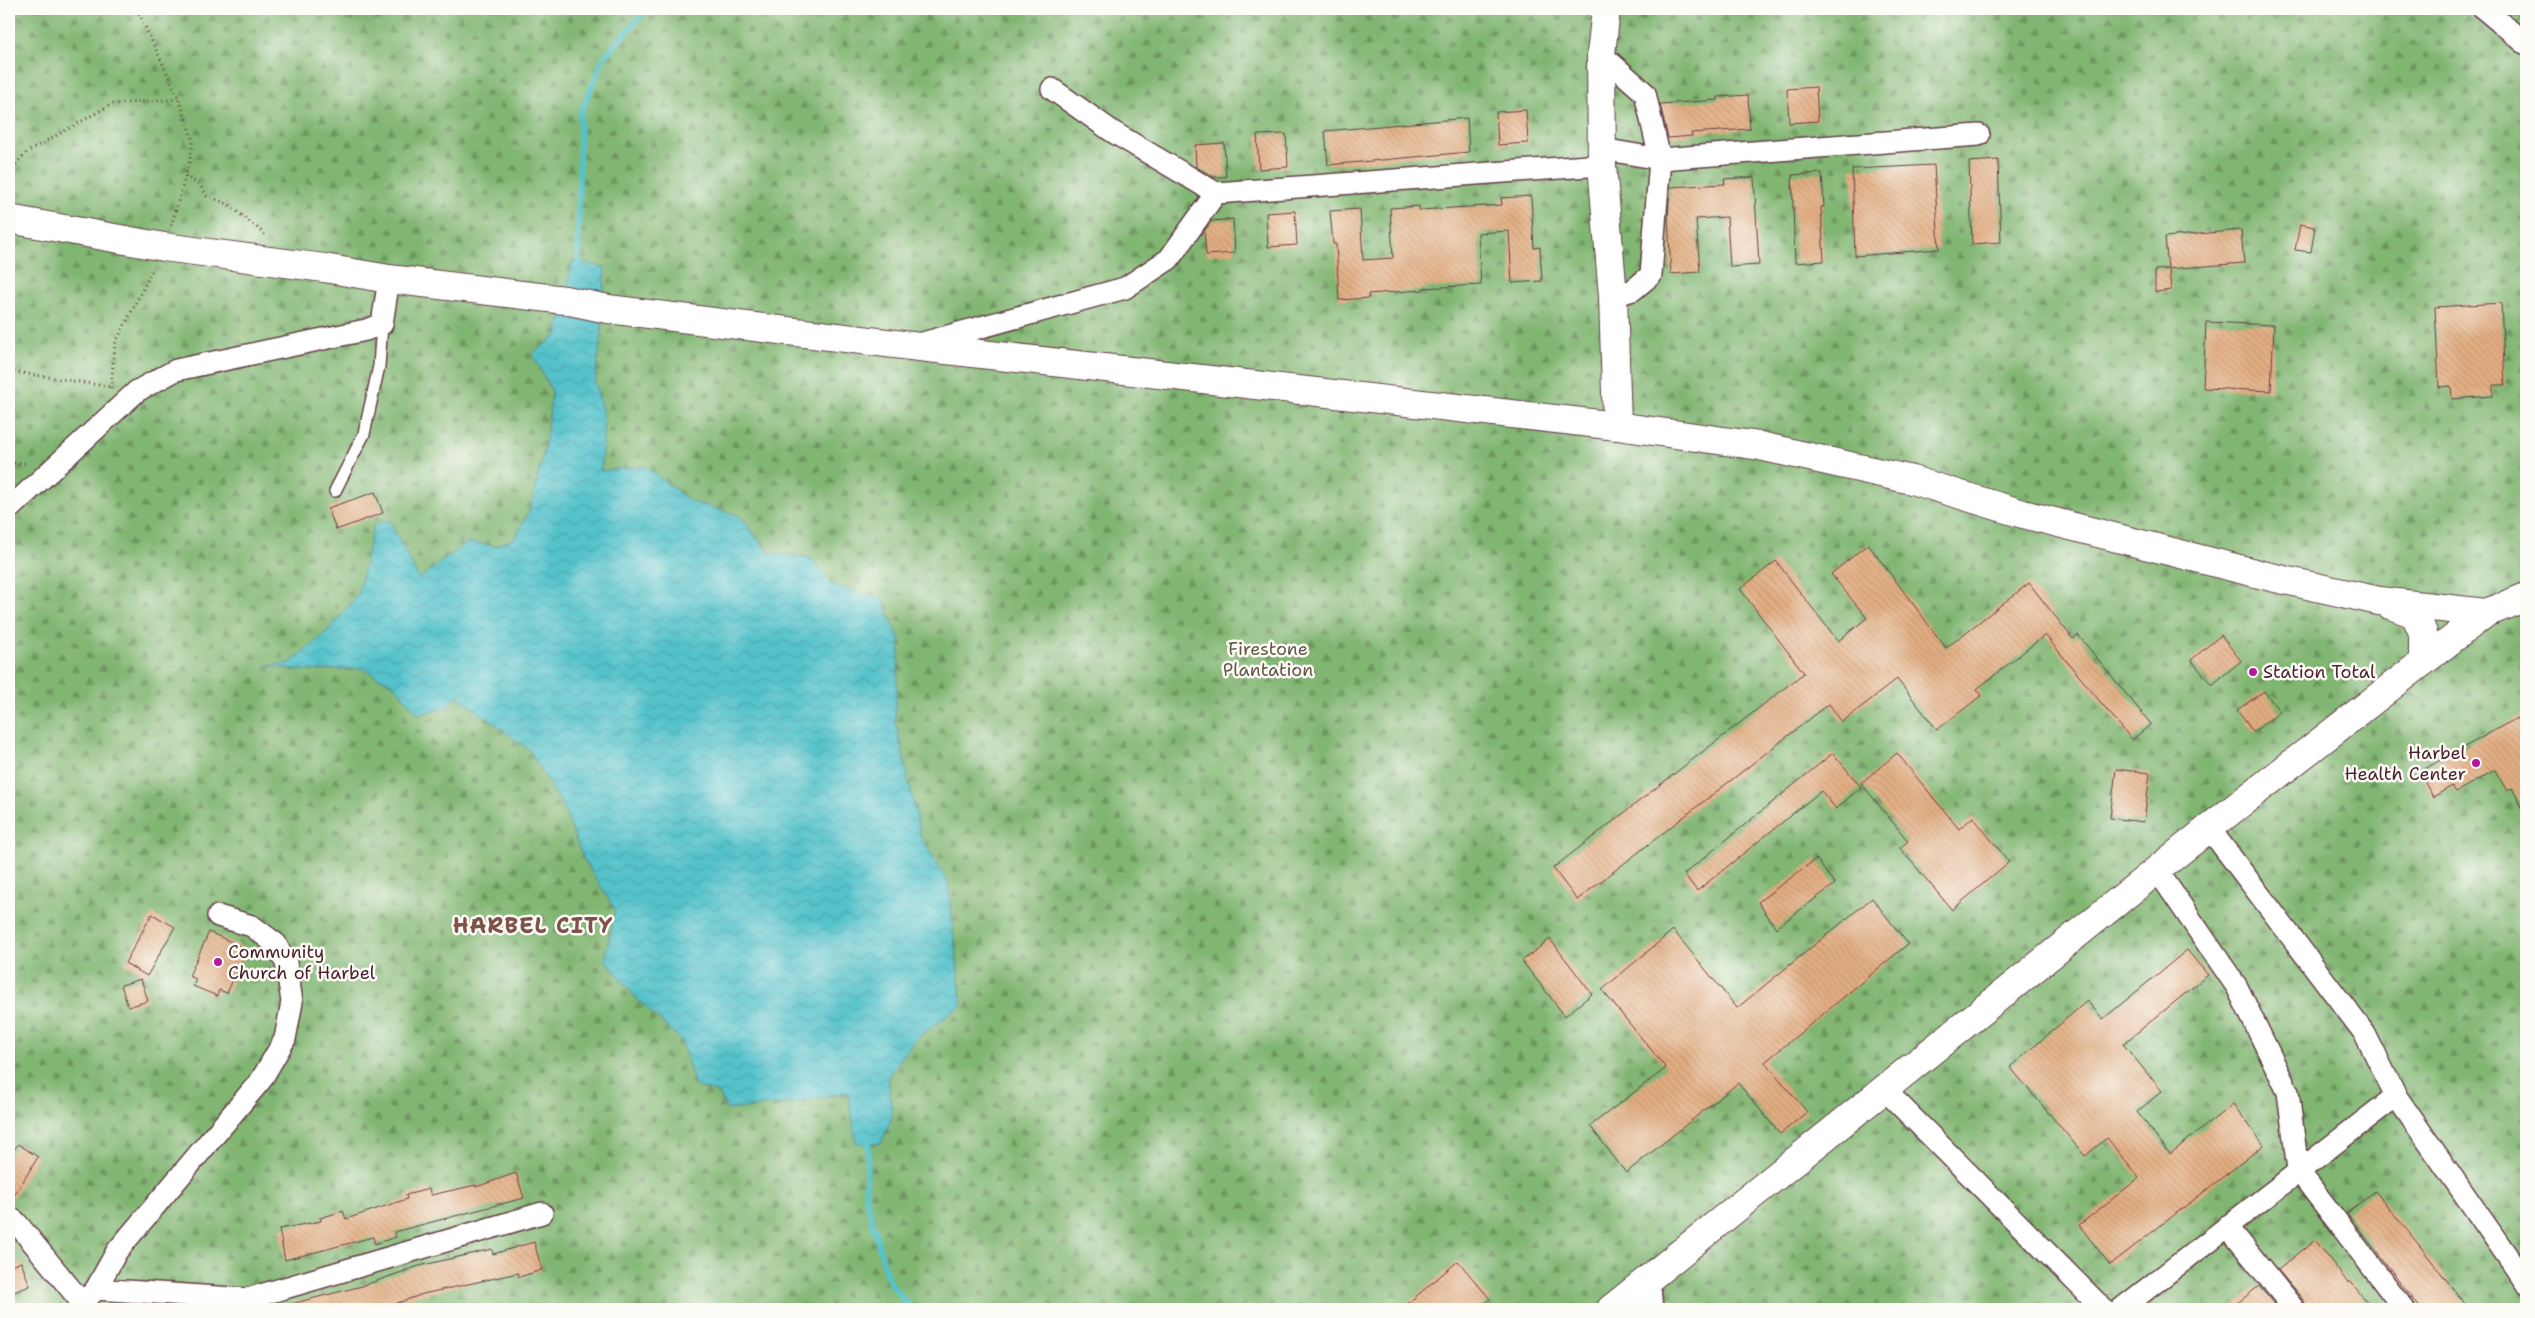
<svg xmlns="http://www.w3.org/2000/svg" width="2535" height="1318" font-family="'Shantell Sans',sans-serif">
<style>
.forest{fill:url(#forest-firs);stroke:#666a4e}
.water{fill:url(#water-waves);stroke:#4f707b}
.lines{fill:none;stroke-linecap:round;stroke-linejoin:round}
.stream{stroke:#54c2cb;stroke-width:5.5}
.building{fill:url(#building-back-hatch)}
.lane-casing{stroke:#643d44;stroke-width:14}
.street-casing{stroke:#643d44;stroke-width:24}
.secondary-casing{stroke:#643d44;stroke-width:30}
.primary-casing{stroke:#643d44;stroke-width:30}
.path{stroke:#643d44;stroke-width:3;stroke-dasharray:1 4;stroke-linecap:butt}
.lane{stroke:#fff;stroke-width:11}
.street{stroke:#fff;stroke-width:21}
.secondary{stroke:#fff;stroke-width:28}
.primary{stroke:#fff;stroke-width:28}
.poi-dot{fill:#b5179e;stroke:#fdfcf7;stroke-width:2}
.labels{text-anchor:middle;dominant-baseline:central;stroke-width:5;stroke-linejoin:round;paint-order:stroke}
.park-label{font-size:18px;fill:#645646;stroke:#fdfcf7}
.poi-label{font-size:18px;fill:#4a1f2b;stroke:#fdfcf7;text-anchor:start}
.district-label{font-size:22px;font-weight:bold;letter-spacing:1px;fill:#7f5149;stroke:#fdfcf7}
</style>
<defs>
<pattern id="forest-firs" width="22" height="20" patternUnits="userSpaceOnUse" patternTransform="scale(1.25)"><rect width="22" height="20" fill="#81b672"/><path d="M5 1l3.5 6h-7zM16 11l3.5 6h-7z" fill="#6c935e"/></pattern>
<pattern id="water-waves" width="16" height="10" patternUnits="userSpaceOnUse" patternTransform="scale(1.25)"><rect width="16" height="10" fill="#54c2cb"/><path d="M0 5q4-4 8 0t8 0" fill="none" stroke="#4ba6ae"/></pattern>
<pattern id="building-back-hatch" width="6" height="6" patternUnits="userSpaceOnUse" patternTransform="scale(1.25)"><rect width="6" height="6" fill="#e2ae82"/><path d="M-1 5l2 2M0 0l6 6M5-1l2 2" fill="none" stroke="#c39570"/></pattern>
</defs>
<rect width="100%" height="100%" fill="#fdfcf7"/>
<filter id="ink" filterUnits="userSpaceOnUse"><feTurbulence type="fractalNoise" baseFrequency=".02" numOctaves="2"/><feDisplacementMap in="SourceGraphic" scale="10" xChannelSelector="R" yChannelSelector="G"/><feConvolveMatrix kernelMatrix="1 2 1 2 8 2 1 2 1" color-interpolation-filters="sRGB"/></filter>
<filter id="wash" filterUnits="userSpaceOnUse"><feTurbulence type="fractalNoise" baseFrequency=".0096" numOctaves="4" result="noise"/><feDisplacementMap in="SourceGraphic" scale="20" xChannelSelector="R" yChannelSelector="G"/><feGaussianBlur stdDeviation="1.12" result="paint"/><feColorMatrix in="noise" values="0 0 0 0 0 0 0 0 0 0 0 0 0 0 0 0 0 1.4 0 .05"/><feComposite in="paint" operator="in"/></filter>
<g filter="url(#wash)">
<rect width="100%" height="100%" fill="#f7e7d2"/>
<path class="forest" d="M9,9H2526V1309H9Z"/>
<path class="water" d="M573,260L605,268L601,338L595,381L604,419L601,471L645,466L690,501L740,516L769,553L811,558L831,585L882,598L900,641L895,719L921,837L948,882L962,1005L917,1038L888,1076L892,1117L881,1143L866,1145L856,1142L848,1092L792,1103L727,1110L719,1093L695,1086L681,1040L636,998L605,959L615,909L584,860L562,805L529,750L458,696L443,709L418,714L394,685L361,668L310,671L267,666L290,663L327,632L358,595L373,526L389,520L419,579L468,542L496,546L515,538L531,507L545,446L552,391L532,354L557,335Z"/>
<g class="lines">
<path class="stream" d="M578,268L580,115L604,57L647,9
M869,1138L865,1195L888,1280L911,1309"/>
</g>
<g id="blocks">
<path class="building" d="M1816,87L1818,121L1789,123L1787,89Z
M1748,95L1750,129L1691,133L1692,136L1668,138L1660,104L1718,100V97Z
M1526,110L1528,143L1498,145L1496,112Z
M1467,118L1469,152L1328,165L1325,131Z
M1286,134L1288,167L1259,169L1257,135Z
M1224,143L1226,177H1214L1196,167L1195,145Z
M1998,160L2001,242L1972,244L1969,162Z
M1934,165L1939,249L1855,256L1852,169Z
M1822,173L1824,207H1821L1824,261L1795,263L1792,175Z
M1754,177L1759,265L1730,267L1727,217L1696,219L1700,272L1671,274L1668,217L1670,187L1725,184L1724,179Z
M1531,196L1534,248L1540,247L1542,281L1512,283L1509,231L1478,233L1481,285L1423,288V290L1368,294L1369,298L1339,300L1336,244H1333L1330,211L1360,209L1363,260L1393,258L1390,208L1419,206V210L1502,205L1501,198Z
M1295,211L1297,245L1268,247L1266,213Z
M1233,219L1235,253L1206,255L1204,231L1212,221Z
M2300,224L2315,227L2311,252L2295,250Z
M2241,230L2244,263L2168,269L2165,237Z
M2169,269L2171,290L2155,292V270Z
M2501,303L2505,385H2493V396L2452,399L2451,386L2439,387L2435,307Z
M2206,322L2274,325L2271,391L2203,388Z
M375,492L383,513L336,530L328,508Z
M1868,544L1946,648L2029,583L2073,639L2078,635L2151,724L2132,740L2045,635L1977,689L1982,695L1937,730L1897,679L1842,722L1829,704L1577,900L1553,868L1804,673L1740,589L1776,561L1838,641L1867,618L1831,574Z
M2221,635L2241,661L2212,685L2191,660Z
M2264,691L2280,712L2253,732L2237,710Z
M2526,713V815L2512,788L2507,791L2495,770L2456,792L2452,786L2433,797L2419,772Z
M1833,753L1861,787L1836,809L1821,791L1697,891L1684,874Z
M1897,753L1959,829L1973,817L2009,862L1952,910L1900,848L1908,841L1861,783Z
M2116,769L2150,773L2144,822L2110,818Z
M1816,859L1835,884L1776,928L1758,902Z
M1872,898L1908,944L1765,1062L1807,1112L1780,1134L1738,1083L1626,1173L1590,1126L1666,1068L1602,990L1673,930L1737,1008Z
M152,914L175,927L147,976L125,963Z
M209,932L247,949L227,993L219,990L217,996L193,986L196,979L189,976Z
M1550,939L1592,994L1565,1016L1522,961Z
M2187,950L2208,975L2123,1044L2162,1091L2137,1112L2170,1154L2233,1104L2264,1145L2110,1265L2079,1225L2139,1178L2107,1138L2085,1156L2010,1067L2087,1001L2103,1019Z
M141,979L148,1001L128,1007L121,985Z
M18,1144L38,1157L9,1204V1158Z
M516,1173L524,1198L394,1232L396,1237L375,1244L373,1237L285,1260L279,1229L321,1221L320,1218L343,1211L346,1219L407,1199L406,1195L429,1189L431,1195L476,1185V1187Z
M2375,1191L2420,1246L2469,1309H2421L2347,1213Z
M2315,1240L2348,1283L2350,1281L2373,1309H2306L2304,1301L2278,1270Z
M534,1242L542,1270L519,1277L518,1273L423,1294L381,1309H292L291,1304L362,1286L419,1266L492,1249L493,1254Z
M1458,1261L1490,1299L1478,1309H1401Z
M21,1262L30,1286L9,1294V1267Z
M2259,1286L2278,1309H2230Z"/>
</g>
</g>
<g filter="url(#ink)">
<use href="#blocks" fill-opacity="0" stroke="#643d44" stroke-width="1"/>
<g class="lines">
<g class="lane-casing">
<path id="lane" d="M335,491L364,434L379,366L382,324"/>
</g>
<g class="street-casing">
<path id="street" d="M2484,9L2526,44
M1601,54L1645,93L1660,159L1651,275L1633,290L1613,296
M1052,89L1113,132L1216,193
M1602,149L1660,159L1979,135
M919,344L1125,288L1169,259L1216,193L1602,165
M9,509L137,391L176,370L366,330L382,324L389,279
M2209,828L2365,1034L2396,1096L2526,1283
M2157,870L2237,987L2288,1092L2298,1170L2404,1309
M1884,1089L2103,1309
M9,1217L16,1222L83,1304
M2227,1226L2294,1309
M1649,1278L1652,1309
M96,1289L247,1299L542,1213
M78,1309L96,1289L117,1251L261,1080L285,1039L292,1002L286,963L276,944L252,926L218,916
M2121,1309L2396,1096"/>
</g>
<g class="secondary-casing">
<path id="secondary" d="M1606,9L1601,54L1602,165L1613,296L1617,426
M1611,1309L2209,828L2486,613"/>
</g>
<g class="primary-casing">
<path id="primary" d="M9,219L164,247L324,268L389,279L565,300L608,309L911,346L1617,426L1760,446L1912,480L2023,514L2271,577L2379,601L2486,613L2526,597
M2390,605L2415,614L2423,633V662"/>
</g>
<path class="path" d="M137,9L179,99L193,141L190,160L171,226
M9,172L27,152L112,104L179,99
M185,176L200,185L207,196L228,204L267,236
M9,371L112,387
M111,388L115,344L153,269
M9,463H29"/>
<use href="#lane" class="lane"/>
<use href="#street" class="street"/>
<use href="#secondary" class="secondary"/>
<use href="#primary" class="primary"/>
</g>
</g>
<g class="poi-dot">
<circle cx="2253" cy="672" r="5"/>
<circle cx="2476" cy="763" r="5"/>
<circle cx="218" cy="962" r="5"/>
</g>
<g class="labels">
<g class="park-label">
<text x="1268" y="649">Firestone<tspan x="1268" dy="21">Plantation</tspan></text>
</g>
<g class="poi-label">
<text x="2263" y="672">Station Total</text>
<text x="2466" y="753" text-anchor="end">Harbel<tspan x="2466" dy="21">Health Center</tspan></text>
<text x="228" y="952">Community<tspan x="228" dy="21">Church of Harbel</tspan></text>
</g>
<g class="district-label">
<text x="533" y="925">HARBEL CITY</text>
</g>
</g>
<rect width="2535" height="1318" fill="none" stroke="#fdfcf7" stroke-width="30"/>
</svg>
